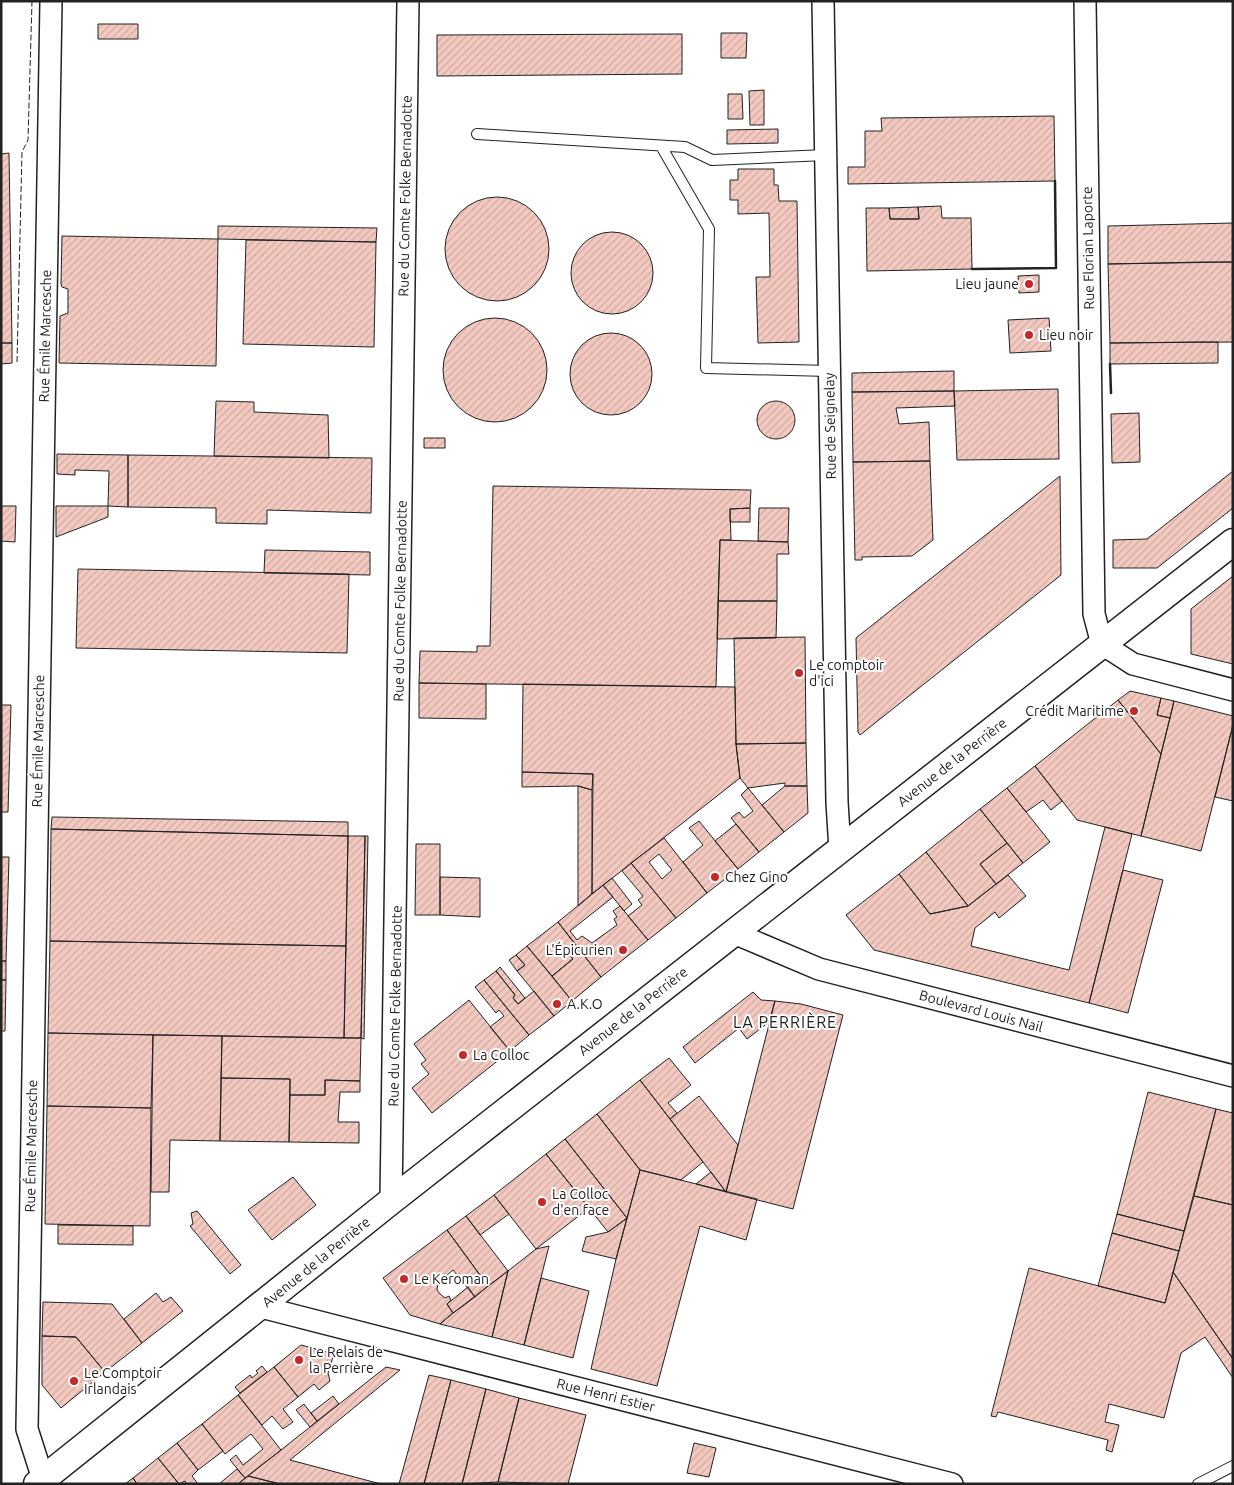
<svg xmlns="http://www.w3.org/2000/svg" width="1234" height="1485" font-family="Ubuntu,sans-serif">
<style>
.building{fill:url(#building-hatch);stroke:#222;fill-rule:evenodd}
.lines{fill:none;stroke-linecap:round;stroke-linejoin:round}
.service-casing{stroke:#222;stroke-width:12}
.minor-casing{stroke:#222;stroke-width:24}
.tertiary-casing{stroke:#222;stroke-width:29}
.service{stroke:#fff;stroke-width:10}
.minor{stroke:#fff;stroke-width:21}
.tertiary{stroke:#fff;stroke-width:26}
.fence{stroke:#222;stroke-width:1;stroke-dasharray:6 2.5;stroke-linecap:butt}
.wall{stroke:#222;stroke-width:2.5}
.poi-dot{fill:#c62828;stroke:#fff;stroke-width:2}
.labels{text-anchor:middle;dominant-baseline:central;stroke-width:4;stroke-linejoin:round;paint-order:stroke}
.street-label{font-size:14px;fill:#222;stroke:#fff}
.poi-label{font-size:14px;fill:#222;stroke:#fff;text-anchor:start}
.quarter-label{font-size:16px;letter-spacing:1px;fill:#222;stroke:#fff}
</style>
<defs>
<pattern id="building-hatch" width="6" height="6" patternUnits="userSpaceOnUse" patternTransform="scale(1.25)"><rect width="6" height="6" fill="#f3c9c0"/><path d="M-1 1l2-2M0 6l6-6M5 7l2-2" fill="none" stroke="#d0aca5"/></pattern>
</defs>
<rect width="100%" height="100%" fill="#fff"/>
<path class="building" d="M98,24H138V39H98Z
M721,33H747L746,58H721Z
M682,34V74L437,76V35Z
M764,90V125H750L749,91Z
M728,94H742L743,119H728Z
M1054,116L1055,181L848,184V167H865V131H882L881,118Z
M778,129V143L727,144V130Z
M9,153L12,343H1V154Z
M738,169H774V185H778L779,201H797L799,342L758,343L756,277H770L769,213L738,214V200H730V180H738Z
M445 249a52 52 0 1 1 104 0a52 52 0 1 1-104 0Z
M941,206L942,218H971L972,269L867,271L866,208H889L890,219H919L918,207Z
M918,207L919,219H890L889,208Z
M1233,223V262L1108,264V226Z
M218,226L377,228L376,242L218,239Z
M571 273a41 41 0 1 1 82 0a41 41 0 1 1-82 0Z
M62,236L218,239L216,366L59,363L60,316L68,313V289L62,287L61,284Z
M246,240L376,242L374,347L243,344Z
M1203,262H1233V342L1110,343L1108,264Z
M1039,275V292L1019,293L1018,276Z
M443 370a52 52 0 1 1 104 0a52 52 0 1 1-104 0Z
M1049,318L1051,351L1010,353L1008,320Z
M570 374a41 41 0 1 1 82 0a41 41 0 1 1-82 0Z
M1198,342H1218V363L1110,364V343Z
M1,343H12V363L1,364Z
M954,371V391L852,392V373Z
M1058,389L1059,459L957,460L954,391Z
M954,391L955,406L896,408L899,424L929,422L930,461L853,462L852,392Z
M757 420a19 19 0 1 1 38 0a19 19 0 1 1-38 0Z
M216,401L254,402V412L328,415L329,458L214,456Z
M1139,413L1140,462L1112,463L1111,414Z
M424,438H445V448H424Z
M57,454L128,455V507L108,506L109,471L75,470V475L57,474Z
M128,455L372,458L371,513L267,510V524L216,523V508L128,507Z
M930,461L933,540L912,556L862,557V560H855L853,462Z
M1233,471V508L1157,568H1113V540L1147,539Z
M1060,476L1061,575L860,735L858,732L856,638Z
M493,486L751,490L750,508L730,509L731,540H720L716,687L419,683L420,651L477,652V646H490Z
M1,506H16L15,542L1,541Z
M56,506H108V517L56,537Z
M750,508V522H730V509Z
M759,508H789L788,542L758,541Z
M720,540L788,542L789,554H777V601H718Z
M265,550L370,552V575L264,573Z
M78,569L349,574L347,653L76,648Z
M1233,576V664L1191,654V609Z
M718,601H777L776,638L717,639Z
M805,637L806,743L736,744L734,638Z
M419,683L486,684V719L419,718Z
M523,684L735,687L736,744L740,778L592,894L593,774L522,772Z
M1130,691L1161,698L1157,715L1170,718L1161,754L1118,700Z
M1161,698L1174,701L1170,718L1157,715Z
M1118,700L1161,754L1141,836L1077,820L1035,766Z
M1174,701L1233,716V725L1201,851L1141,836Z
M1,705H11L8,812H1Z
M1233,725V801L1215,797Z
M806,743L807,786H785V783L748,788L740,778L736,744Z
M1035,766L1062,801L1051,810L1043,800L1026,812L1007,788Z
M522,772L593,774L592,790L578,786L522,787Z
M578,786L592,790V894L578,906Z
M785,786H807L808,813L784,832L762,805Z
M748,788L784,832L759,852L731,818L739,812L744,818L753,811L741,795Z
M1007,788L1050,842L1023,863L980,809Z
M980,809L1007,843L980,864L996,884L968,906L926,852Z
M52,817L348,822V836L51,829Z
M699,821L738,869L707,893L683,862L703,845L689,828Z
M736,824L759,852L738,869L715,841Z
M1105,827L1132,834L1089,1003L874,950L846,915L899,874L930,914L968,906L1008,875L1026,896L999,918L995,912L975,928L971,946L1069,970Z
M51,829L348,836L346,946L50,941Z
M348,836H365L361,1038H344Z
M365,836H368L364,1039L361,1038Z
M664,838L707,893L676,918L631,863ZM659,854L672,870L662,879L649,862Z
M1007,843L1023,863L996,884L980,864Z
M416,844H440V915H415Z
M926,852L968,906L930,914L899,874Z
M1,857H9L6,961H1Z
M631,863L676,918L648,940L628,916L642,905L638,900L643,896L622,871Z
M1123,870L1163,880L1128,1013L1089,1003Z
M440,877L480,878V917L440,915Z
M612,878L632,904L624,911L603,885Z
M603,885L613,897L570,931L577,940L582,936L592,943L617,925L614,919L617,917L613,911L620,906L648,940L601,977L558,922Z
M558,922L574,943L565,950L573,959L552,976L527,946Z
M50,941L346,946L344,1038L48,1033Z
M574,943L601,977L572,1001L552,976L573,959L565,950Z
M527,946L572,1001L554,1016L517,971L525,965L516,955Z
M516,955L525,965L517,971L509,960Z
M1,961H6V980H1Z
M500,967L525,998L518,1004L513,998L515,995L496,971Z
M496,971L515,995L513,998L518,1004L534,991L554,1016L529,1035L484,980Z
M1,980H6L5,1031H1Z
M484,980L529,1035L510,1051L490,1027L504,1016L499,1010L496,1013L475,987Z
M753,992L761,1000L775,1001L769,1022L747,1039L739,1028L695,1063L683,1047Z
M469,1000L510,1051L432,1113L412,1088L429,1074L421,1064L426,1060L414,1044Z
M775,1001L801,1004L843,1015L793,1209L726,1192Z
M48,1033L153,1035L151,1108L47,1106Z
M153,1035L222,1036L220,1141L170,1140L169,1192H151Z
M222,1036L361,1038L360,1081L325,1080V1095H290V1079L221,1078Z
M669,1058L691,1085L668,1103L677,1113L670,1119L640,1080Z
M221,1078L290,1079L289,1142L220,1141Z
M325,1080L360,1081V1092H340L338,1122H359V1143L289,1142L290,1095H325Z
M640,1080L703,1162L681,1180L640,1170L597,1114Z
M1148,1092L1216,1109L1184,1231L1117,1214Z
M699,1096L738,1145L726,1192L670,1119Z
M47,1106L151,1108L150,1226L45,1224Z
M1216,1109L1233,1113V1205L1194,1196Z
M597,1114L640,1170L627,1218L565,1139Z
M565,1139L627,1218L608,1232L546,1154Z
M546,1154L589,1208L536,1249L494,1195Z
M640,1170L757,1199L746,1240L700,1226L657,1386L591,1369L616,1259Z
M711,1172L726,1192L696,1184Z
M293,1177L316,1205L272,1240L248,1210Z
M494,1195L509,1214L480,1235L466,1216Z
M1194,1196L1233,1205V1359L1173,1272Z
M197,1211L241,1265L230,1274L190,1226L193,1224L191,1213Z
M1117,1214L1184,1231L1179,1251L1112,1233Z
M466,1216L508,1271L488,1286L447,1230Z
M627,1218L616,1259L582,1251L586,1237L608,1232Z
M58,1225L133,1226V1245L58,1244Z
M447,1230L488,1286L475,1297L453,1270L438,1283L437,1290L440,1294L445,1298L449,1296L451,1300L447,1304L453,1313L440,1324L410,1315L383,1278Z
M1112,1233L1179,1251L1165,1303L1098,1286Z
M549,1246L524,1345L492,1337L508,1271L536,1249Z
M1029,1268L1165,1303L1173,1272L1233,1359V1378L1205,1337L1181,1353L1164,1418L1109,1404L1105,1422L1119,1425L1112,1452L1106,1450L1108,1440L998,1412L996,1417L991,1416Z
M508,1271L492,1337L440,1324L453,1313Z
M541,1278L589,1291L573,1358L524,1345Z
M468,1287L475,1297L453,1313L447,1304Z
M156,1293L163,1302L171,1297L183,1311L142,1343L124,1319Z
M43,1302L112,1304L142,1343L105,1372L76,1337L42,1336Z
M42,1336L76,1337L105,1372L61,1408L42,1385Z
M301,1345L334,1354L328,1373L330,1381L319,1390L314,1384L298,1397L274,1367Z
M262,1366L267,1372L240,1393L235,1387L250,1375L252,1378L258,1373L256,1371Z
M274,1367L298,1397L283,1409L293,1422L283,1429L272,1416L262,1425L238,1395Z
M386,1367L400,1370L290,1460L381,1484H280L248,1476Z
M429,1375L451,1380L424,1484H399Z
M451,1380L486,1389L462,1484H424Z
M486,1389L519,1398L498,1482L462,1484Z
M238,1395L281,1450L245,1478L230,1460L236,1455L243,1465L263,1449L251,1434L225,1454L202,1424Z
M333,1396L339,1404L317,1421L311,1413Z
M519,1398L586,1415L568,1484L498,1482Z
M304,1404L317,1421L310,1427L296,1410Z
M202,1424L223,1451L198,1470L177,1443Z
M177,1443L198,1470L192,1476L198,1484H187L185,1481L179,1484L158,1458Z
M694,1443L716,1448L709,1477L687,1473Z
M158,1458L179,1484H137L133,1478Z
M237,1469L245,1478L238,1484H219Z
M248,1476L280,1484H238Z
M133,1478L137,1484H125Z"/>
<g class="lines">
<g class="service-casing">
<path id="service" d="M477,134L685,147L712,160L826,155
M661,146L709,229L706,368L829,371
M1198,1484L1233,1466"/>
</g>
<g class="minor-casing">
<path id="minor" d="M823,1L837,802L840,850
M1085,1L1094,614L1102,644L1133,664L1233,690
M734,933L819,969L1233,1076
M391,1201L408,1
M261,1307L952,1484
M43,1479L27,1429L51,1"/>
</g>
<g class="tertiary-casing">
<path id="tertiary" d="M37,1484L391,1201L1233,542"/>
</g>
<use href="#service" class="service"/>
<use href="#minor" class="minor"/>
<use href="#tertiary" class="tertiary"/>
<path class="fence" d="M17,362L22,152L28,140L32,1"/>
<path class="wall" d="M972,269L1056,268L1055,181
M1110,364L1111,393"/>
</g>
<g class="poi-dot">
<circle cx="1029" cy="284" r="5"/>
<circle cx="1029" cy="335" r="5"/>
<circle cx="799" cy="673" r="5"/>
<circle cx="1134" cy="711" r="5"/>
<circle cx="715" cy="877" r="5"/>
<circle cx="623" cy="950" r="5"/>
<circle cx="557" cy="1004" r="5"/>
<circle cx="463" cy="1055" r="5"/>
<circle cx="542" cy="1202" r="5"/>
<circle cx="404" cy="1279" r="5"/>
<circle cx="299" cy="1360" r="5"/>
<circle cx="74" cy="1381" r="5"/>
</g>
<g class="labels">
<g class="street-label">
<text transform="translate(405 196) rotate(-89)">Rue du Comte Folke Bernadotte</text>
<text transform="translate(1088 248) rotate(-91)">Rue Florian Laporte</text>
<text transform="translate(45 336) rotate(-89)">Rue Émile Marcesche</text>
<text transform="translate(830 426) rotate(-91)">Rue de Seignelay</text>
<text transform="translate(400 601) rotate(-89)">Rue du Comte Folke Bernadotte</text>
<text transform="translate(38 741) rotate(-89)">Rue Émile Marcesche</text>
<text transform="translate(952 762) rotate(-38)">Avenue de la Perrière</text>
<text transform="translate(395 1006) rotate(-89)">Rue du Comte Folke Bernadotte</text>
<text transform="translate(633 1011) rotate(-38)">Avenue de la Perrière</text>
<text transform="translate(981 1011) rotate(15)">Boulevard Louis Nail</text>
<text transform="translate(31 1146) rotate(-89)">Rue Émile Marcesche</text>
<text transform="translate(316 1262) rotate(-39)">Avenue de la Perrière</text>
<text transform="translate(606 1395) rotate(14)">Rue Henri Estier</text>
</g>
<g class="poi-label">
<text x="1019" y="284" text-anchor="end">Lieu jaune</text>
<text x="1039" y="335">Lieu noir</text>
<text x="809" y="665">Le comptoir<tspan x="809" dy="16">d'ici</tspan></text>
<text x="1124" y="711" text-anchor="end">Crédit Maritime</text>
<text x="725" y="877">Chez Gino</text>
<text x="613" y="950" text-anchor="end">L'Épicurien</text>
<text x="567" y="1004">A.K.O</text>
<text x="473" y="1055">La Colloc</text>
<text x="552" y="1194">La Colloc<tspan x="552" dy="16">d'en face</tspan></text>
<text x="414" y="1279">Le Keroman</text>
<text x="309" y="1352">Le Relais de<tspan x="309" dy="16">la Perrière</tspan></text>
<text x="84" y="1373">Le Comptoir<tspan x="84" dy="16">Irlandais</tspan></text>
</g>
<g class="quarter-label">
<text x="785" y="1022">LA PERRIÈRE</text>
</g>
</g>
<rect width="1234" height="1485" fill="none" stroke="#222222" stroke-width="5"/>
</svg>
